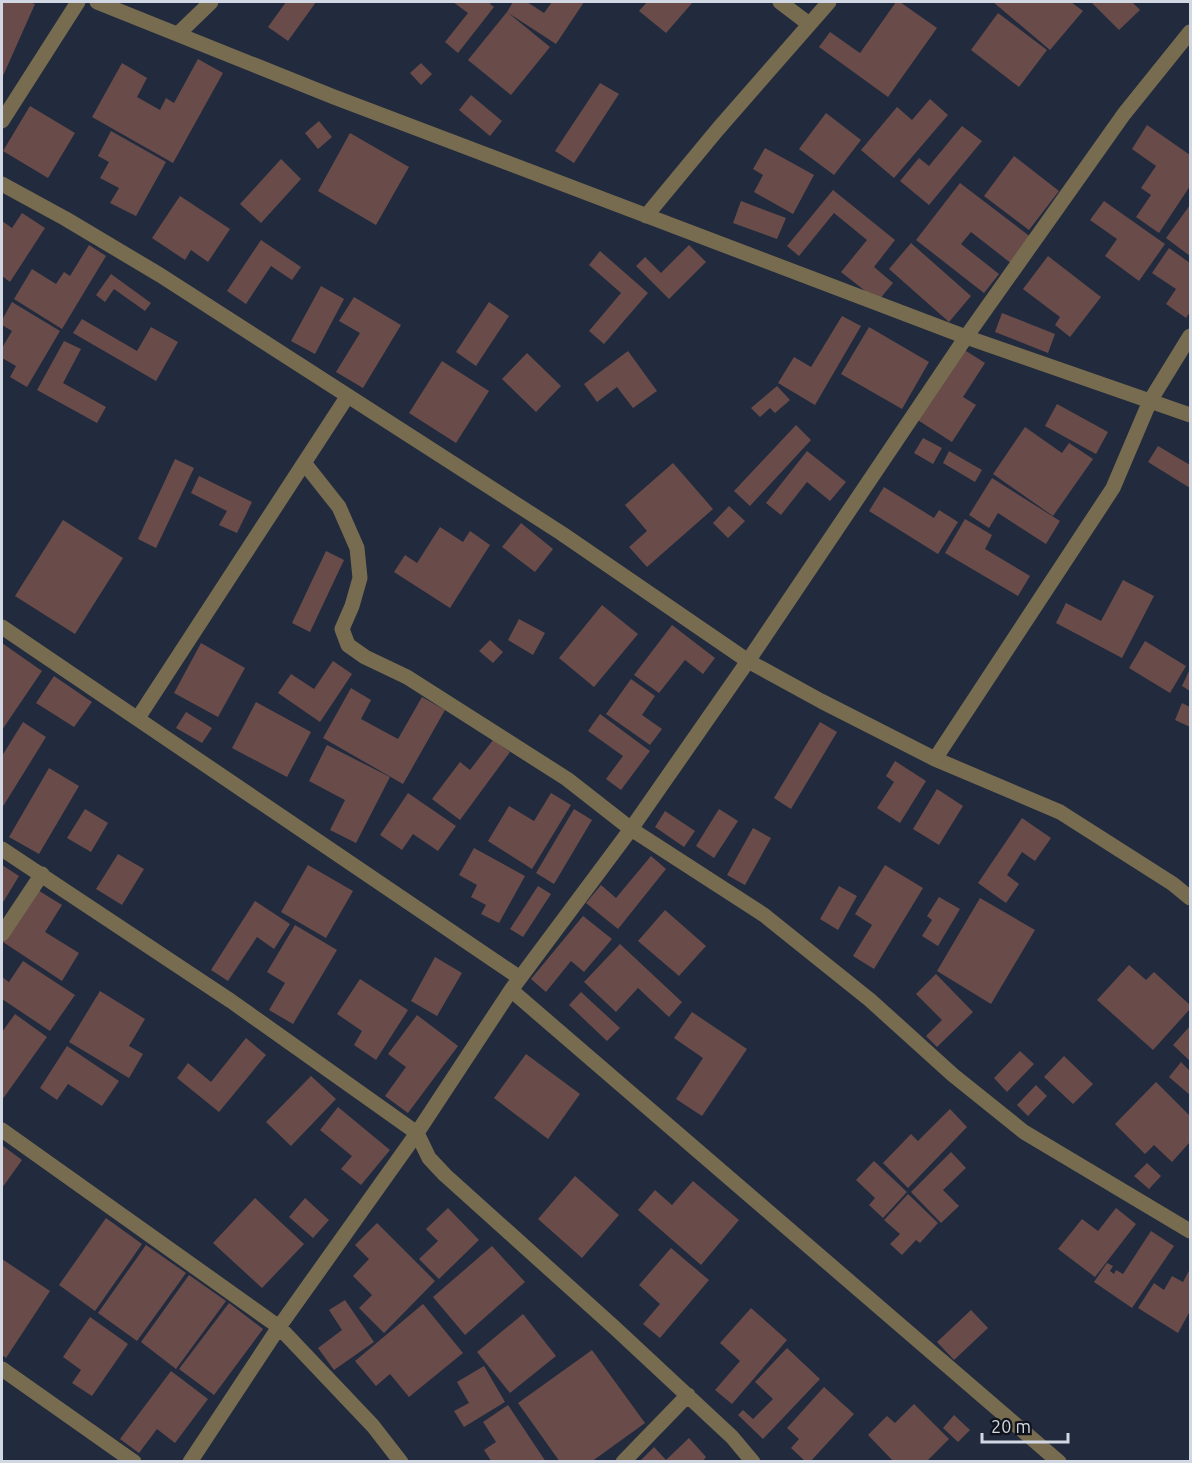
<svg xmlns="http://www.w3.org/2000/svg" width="1192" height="1463" font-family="Ubuntu,sans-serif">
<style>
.building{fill:#694c49}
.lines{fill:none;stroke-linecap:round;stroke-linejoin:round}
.minor{stroke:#776c4f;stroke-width:15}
</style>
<rect width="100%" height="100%" fill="#222a3d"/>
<path class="building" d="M2,2H29L35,4L2,78Z
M286,2H316L288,41L268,27Z
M453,2H492L490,4L494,7L458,53L445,42L468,13Z
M513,2H527L544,13L552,2H584L556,44L507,12Z
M647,2H693L666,33L639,11Z
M896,2H900L937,28L888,97L819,47L830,32L860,53Z
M993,2H1071L1083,11L1050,50Z
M1091,2H1132L1140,10L1119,30Z
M507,12L550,47L511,95L468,60Z
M998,13L1047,50L1019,87L971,50Z
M198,59L223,73L173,163L92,117L122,63L147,78L137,97L160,110L166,98L174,103Z
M421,63L432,74L421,85L410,73Z
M600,83L619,94L574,163L555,151Z
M471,95L502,121L490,136L459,110Z
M930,99L948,115L894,178L861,150L897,107L912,120Z
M30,106L75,133L48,178L3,151Z
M826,113L861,140L834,175L799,149Z
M319,121L332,137L318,149L305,133Z
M1147,125L1190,155V186L1159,233L1136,217L1151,195L1141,188L1156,166L1132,149Z
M962,126L982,141L929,205L900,181L919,158L929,166Z
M111,131L166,162L136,216L110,203L119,188L100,178L109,162L98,156Z
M350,133L409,167L376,225L318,191Z
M765,148L814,175L793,214L754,192L763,175L753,169Z
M1014,156L1059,191L1029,230L984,196Z
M281,159L301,179L261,223L240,204Z
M960,183L1032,238L1012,264L971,232L961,244L999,274L984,293L916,240Z
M833,190L895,240L874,267L893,283L878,301L841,272L867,240L834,213L799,256L787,246Z
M180,196L230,229L208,262L191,250L185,260L152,238Z
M741,201L786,218L777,239L733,223Z
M1104,201L1165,244L1139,281L1105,256L1117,239L1090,220Z
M1190,205V256L1166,238Z
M22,213L45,228L10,282L2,276V221L12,228Z
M261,240L301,267L292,280L271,266L246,304L227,291Z
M911,243L971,296L949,322L889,269Z
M89,245L106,256L62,329L14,299L32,269L56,284L64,272L70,276Z
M689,245L706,262L669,299L636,266L645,257L661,273Z
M1169,248L1190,263V312L1186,318L1166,304L1176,289L1152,273Z
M600,251L648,293L604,344L589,331L621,293L589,265Z
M1048,256L1101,297L1070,337L1055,325L1060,317L1023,289Z
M111,274L151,303L145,311L114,289L105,302L96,295Z
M321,286L344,299L315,354L291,341Z
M354,297L401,325L363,388L336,372L360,333L339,321Z
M12,302L60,331L27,387L10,377L16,366L2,358V348L12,331L2,325V320Z
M489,302L509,316L476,366L456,352Z
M1002,313L1055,334L1048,353L995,332Z
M842,316L861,326L815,405L778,383L794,357L811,367Z
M82,319L137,351L151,327L178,342L156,381L73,333Z
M869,327L929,362L902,409L841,374Z
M64,341L81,349L63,383L106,407L97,423L37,390Z
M963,349L985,363L963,397L976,405L952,442L916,419Z
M628,351L657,391L633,408L617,387L597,402L584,384Z
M527,353L561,386L536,412L502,379Z
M442,361L489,391L456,443L409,413Z
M777,386L790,400L775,413L770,408L760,417L751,408Z
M1057,404L1108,432L1096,454L1045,426Z
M796,425L811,440L750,506L734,491Z
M1025,427L1062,453L1069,443L1093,459L1053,516L993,474Z
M923,438L942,448L933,464L914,453Z
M1158,446L1190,465V488L1148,462Z
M807,451L846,482L830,501L807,482L781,515L766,503Z
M949,451L982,470L975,482L943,463Z
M175,459L194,468L156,548L138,539Z
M673,463L713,509L647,567L629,547L647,531L625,505Z
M199,476L252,502L237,533L219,525L227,511L191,493Z
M992,478L1060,521L1046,544L998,513L989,528L969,515Z
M884,487L934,518L939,510L958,522L938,554L869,511Z
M729,506L745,521L728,538L713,523Z
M965,519L992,535L985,549L1030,576L1018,596L945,553Z
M63,520L123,558L75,634L15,596Z
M521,523L553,549L535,572L502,547Z
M440,527L463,542L470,531L490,545L450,608L394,572L405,555L417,563Z
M326,551L344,560L310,632L292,623Z
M1123,580L1154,596L1122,658L1056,623L1066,603L1101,621Z
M602,605L638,634L594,687L559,658Z
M519,619L545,633L533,655L508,640Z
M672,625L715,658L703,674L685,660L659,693L634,675Z
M490,640L503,652L493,663L479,651Z
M1145,641L1186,666L1170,693L1129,668Z
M2,643L42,671L2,730Z
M201,643L245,668L218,717L174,693Z
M333,661L352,674L320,722L278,693L291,674L314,689Z
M1190,669V691L1182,686Z
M54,676L92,702L74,727L36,703Z
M631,679L655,696L642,715L662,729L650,745L606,714Z
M351,688L371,700L361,719L398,739L422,697L445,710L403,784L323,738Z
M256,702L311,732L287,777L232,748Z
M1182,703L1190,707V727L1175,720Z
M186,712L212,728L202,743L176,728Z
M600,714L650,751L621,790L606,779L623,756L588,731Z
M23,722L46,737L2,808V756Z
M820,722L837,732L791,809L774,798Z
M493,740L510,752L460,820L432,799L460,762L470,770Z
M327,745L390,777L356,843L330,830L345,800L309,781Z
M895,761L926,781L900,823L877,808L894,782L886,776Z
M49,768L79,786L39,854L9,837Z
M937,789L963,806L939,845L913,829Z
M408,793L456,826L438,851L413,834L402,850L380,835Z
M551,793L571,805L532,869L488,841L509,806L534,821Z
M85,809L108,823L91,852L67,838Z
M574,809L592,820L554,884L536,873Z
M719,809L738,821L714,858L696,846Z
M665,811L695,831L684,847L655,827Z
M1022,818L1051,838L1035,861L1022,852L1007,875L1019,884L1006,903L978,883Z
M753,828L771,838L745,885L727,875Z
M474,848L525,876L499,923L481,914L486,905L471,897L477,885L459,875Z
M118,854L144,869L122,905L96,889Z
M651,856L666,869L618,929L586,903L601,885L616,898Z
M2,865L19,876L2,904Z
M308,865L353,891L326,938L281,912Z
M885,865L923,888L874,969L853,956L872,925L855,914Z
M538,886L551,894L523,937L510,929Z
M839,886L857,896L838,930L820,919Z
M36,889L62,905L45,932L79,953L62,981L3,942Z
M939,897L960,909L938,946L922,936L932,920L927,916Z
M980,898L1035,930L991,1004L937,971Z
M255,901L290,924L274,949L257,937L228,981L211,970Z
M665,910L706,946L679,976L638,941Z
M583,916L612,939L584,972L571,961L546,992L531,979Z
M295,925L337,950L293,1024L269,1010L285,983L267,972Z
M620,944L682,1002L669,1017L638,988L616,1012L584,982Z
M435,957L462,973L437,1016L411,1001Z
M23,961L75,995L50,1031L2,999V977L9,982Z
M1129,965L1146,980L1154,972L1190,1005V1009L1153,1050L1097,1000Z
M936,974L973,1012L937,1047L926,1036L942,1020L916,994Z
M360,979L408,1010L376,1060L354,1045L362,1031L337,1014Z
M100,991L145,1019L129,1046L143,1054L129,1078L69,1042Z
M581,992L620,1028L607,1041L569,1005Z
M692,1012L747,1049L702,1116L676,1099L703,1058L674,1038Z
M15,1014L47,1037L2,1100V1032Z
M417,1015L458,1046L408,1113L385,1096L406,1067L388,1054Z
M1190,1026V1061L1173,1045Z
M246,1038L266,1055L219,1112L177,1078L188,1063L211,1082Z
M67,1046L119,1081L102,1106L68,1084L57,1100L40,1088Z
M1020,1051L1034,1064L1007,1092L994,1078Z
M526,1054L580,1094L548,1139L494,1098Z
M1064,1056L1093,1084L1073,1104L1044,1077Z
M1181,1062L1190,1071V1095L1169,1077Z
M311,1076L336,1099L291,1146L266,1122Z
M1156,1082L1190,1116V1142L1172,1162L1154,1145L1145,1154L1115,1124Z
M1036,1085L1047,1096L1028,1116L1017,1105Z
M338,1107L390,1150L361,1185L341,1169L352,1156L320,1130Z
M950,1109L967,1127L908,1188L883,1163L911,1134L918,1141Z
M3,1146L22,1160L2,1188V1148Z
M951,1152L966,1168L943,1190L959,1206L941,1223L911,1192Z
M874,1161L907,1192L883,1218L869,1205L875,1198L856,1180Z
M1147,1163L1161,1176L1149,1189L1134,1176Z
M575,1176L619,1215L582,1258L538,1219Z
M693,1181L739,1220L701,1265L638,1210L655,1190L672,1205Z
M908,1194L938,1223L920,1243L916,1240L902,1255L890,1244L900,1234L884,1220Z
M255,1198L304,1244L262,1288L213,1243Z
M305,1198L329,1220L313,1238L289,1217Z
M448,1208L479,1240L439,1279L419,1259L438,1241L426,1229Z
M1116,1208L1136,1224L1095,1277L1058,1249L1082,1219L1098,1231Z
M106,1218L142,1244L95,1311L59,1285Z
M377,1223L435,1281L384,1333L359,1308L372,1295L353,1276L369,1259L355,1245Z
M1151,1231L1174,1246L1132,1308L1094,1282L1107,1263L1113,1266L1110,1271L1114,1274L1116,1270L1123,1274Z
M146,1245L186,1273L137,1341L98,1313Z
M492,1246L525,1282L465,1335L433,1297Z
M671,1248L709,1280L660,1338L643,1324L660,1304L639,1285Z
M2,1259L50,1291L6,1358L2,1355Z
M1190,1269V1311L1178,1333L1138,1308L1154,1283L1164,1290L1172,1276L1183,1282Z
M189,1275L226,1301L176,1369L141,1342Z
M345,1300L374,1342L334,1370L318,1348L342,1330L329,1310Z
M229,1303L263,1329L214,1395L179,1369Z
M423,1304L463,1353L409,1397L390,1374L376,1386L355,1361Z
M751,1308L787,1340L732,1404L715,1390L740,1361L720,1343Z
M971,1310L988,1328L954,1360L937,1342Z
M523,1314L556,1356L510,1393L477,1352Z
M90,1317L128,1344L92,1396L72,1383L81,1370L63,1357Z
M787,1348L820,1379L763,1439L738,1415L743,1410L753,1419L773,1399L755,1382Z
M592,1350L645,1423L591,1462H560L518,1403Z
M484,1366L505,1402L464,1427L454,1411L469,1403L457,1382Z
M171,1371L208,1399L175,1443L157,1429L139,1453L120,1439Z
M824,1387L854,1414L810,1462H806L791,1448L799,1439L787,1428Z
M914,1404L949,1439L926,1462H894L868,1435L887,1416L895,1423Z
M508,1405L546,1462H492L484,1450L496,1442L483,1422Z
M954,1415L970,1430L958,1442L943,1428Z
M689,1438L706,1457L702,1462H639L654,1447L666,1460Z"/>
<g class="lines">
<path class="minor" d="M97,2L334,97L966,337L1190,415
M780,2L809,24
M179,33L211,2
M2,121L78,2
M2,184L66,219L160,275L561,533L748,661L821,701L935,759L1060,812L1173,884L1190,898
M646,216L718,129L829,2
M305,464L339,507L357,548L360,578L352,606L342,629L348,645L365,657L407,677L567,779L631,829L764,915L870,1000L953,1075L1024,1132L1190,1231
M2,627L520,978
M138,718L347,397
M935,759L1113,488L1150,401L1190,336
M2,849L231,1001L417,1133L429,1158L445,1175L615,1328L732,1437L753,1462
M2,934L42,874
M511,990L1059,1462
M2,1130L279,1327L373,1426L401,1462
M2,1369L134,1462
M190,1462L279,1327L417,1133L511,990L631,829L748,661L966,337L1124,114L1190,32
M623,1462L688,1395"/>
</g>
<rect width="1192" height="1463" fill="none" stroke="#d1d7e3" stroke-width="6"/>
<path d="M982 1433v9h86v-9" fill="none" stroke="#d1d7e3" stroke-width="3"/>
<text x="991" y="1433" font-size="18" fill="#d1d7e3" stroke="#0f131b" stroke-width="4.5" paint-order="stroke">20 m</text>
</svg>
